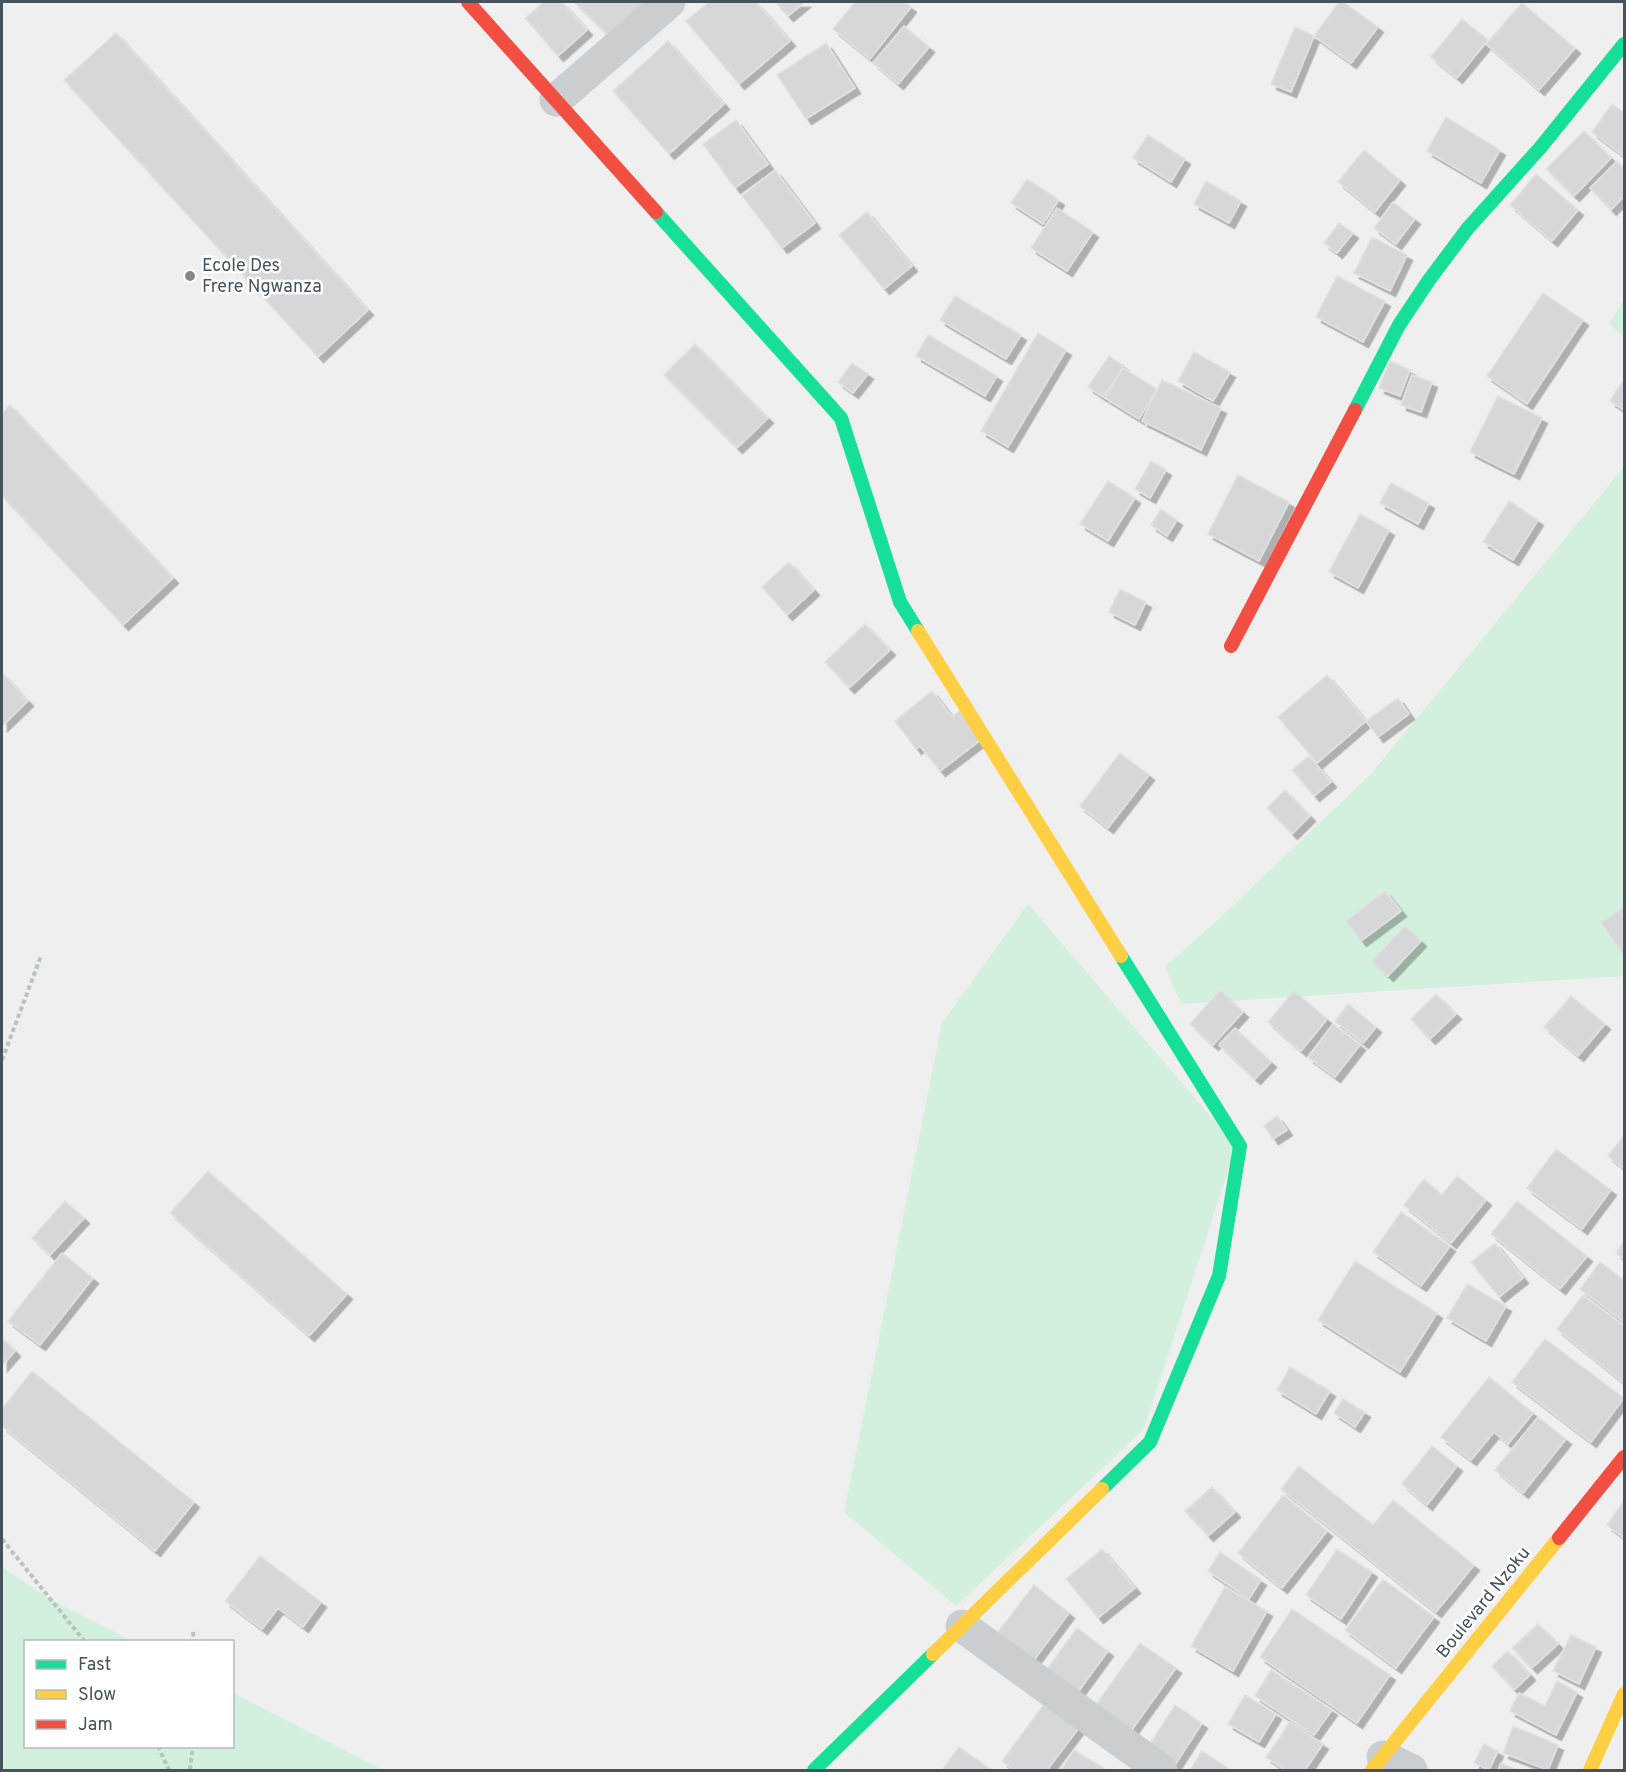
<svg xmlns="http://www.w3.org/2000/svg" width="1626" height="1772" font-family="Overpass,sans-serif">
<style>
.green{fill:#d3efdd}
.building{fill:#d7d7d9;stroke:#e1e1e2;stroke-width:1.5;filter:url(#shadow)}
.lines{fill:none;stroke-linecap:round;stroke-linejoin:round}
.path{stroke:#b8c4c0;stroke-width:4;stroke-dasharray:4.5 3;stroke-linecap:butt}
.street{stroke:#cbced0;stroke-width:33}
.fast{stroke:#16e098;stroke-width:14}
.slow{stroke:#ffcf43;stroke-width:14}
.jam{stroke:#f24e42;stroke-width:14}
.poi-dot{fill:#82898f;stroke:#fff;stroke-width:2}
.labels{text-anchor:middle;dominant-baseline:central;stroke-width:5;stroke-linejoin:round;paint-order:stroke}
.poi-label{font-size:18px;fill:#46525c;stroke:#fff;text-anchor:start}
.street-label{font-size:18px;fill:#46525c;stroke:#fff}
</style>
<defs>
<filter id="shadow"><feDropShadow dx="5.5" dy="5.5" stdDeviation="0" flood-color="#0004"/></filter>
</defs>
<rect width="100%" height="100%" fill="#f0efef"/>
<path class="green" d="M1624,300V338L1609,323Z
M1624,467V976L1181,1004L1165,967L1222,916L1371,774Z
M1028,904L1236,1146L1144,1429L956,1606L844,1512L942,1023Z
M2,1567L46,1597L132,1641L26,1642V1746H232L233,1693L383,1770H2Z"/>
<path class="building" d="M544,2H562L587,30L558,56L525,18Z
M574,2H641L645,6L612,39Z
M709,2H756L790,41L739,84L686,21Z
M775,2H805L788,16Z
M855,2H904L911,7L870,59L833,29Z
M1339,2H1343L1378,27L1351,63L1314,36Z
M1522,3L1575,48L1539,90L1486,44Z
M1462,19L1488,40L1457,78L1431,57Z
M904,26L929,47L898,84L873,63Z
M1295,27L1314,36L1291,92L1271,84Z
M116,33L368,310L318,357L64,80Z
M668,41L724,104L669,154L613,91Z
M826,43L855,88L806,119L777,75Z
M1612,104L1624,113V156L1592,132Z
M1446,117L1500,150L1481,183L1427,151Z
M736,120L768,164L735,188L703,144Z
M1584,131L1611,158L1574,196L1546,169Z
M1148,135L1185,159L1171,182L1133,158Z
M1364,150L1400,180L1375,212L1338,182Z
M1617,161L1624,168V196L1611,210L1590,188Z
M775,170L815,223L782,248L742,196Z
M1536,174L1578,210L1552,241L1510,205Z
M1027,179L1059,200L1043,224L1011,203Z
M1206,181L1241,201L1229,223L1194,204Z
M1393,202L1415,219L1396,244L1374,228Z
M1057,208L1093,232L1067,271L1031,248Z
M867,212L912,266L884,289L839,235Z
M1339,223L1353,233L1337,253L1324,243Z
M1372,237L1407,255L1390,291L1354,273Z
M1337,276L1385,301L1363,342L1316,317Z
M1543,293L1583,320L1527,404L1487,376Z
M955,296L1021,335L1006,359L940,320Z
M1038,333L1066,350L1008,447L981,431Z
M928,335L997,376L985,396L916,356Z
M695,344L768,418L737,448L664,375Z
M1194,352L1230,372L1213,401L1178,381Z
M1109,356L1124,366L1103,397L1088,387Z
M1390,361L1410,370L1400,396L1379,388Z
M852,363L868,374L853,393L838,382Z
M1123,368L1157,389L1139,419L1105,398Z
M1412,375L1432,382L1421,412L1401,405Z
M1162,380L1221,408L1201,450L1142,421Z
M1622,382L1624,383V410L1610,401Z
M1498,396L1542,418L1514,474L1470,452Z
M10,405L173,578L123,625L2,496V413Z
M1151,461L1166,470L1150,498L1135,489Z
M1238,475L1289,502L1259,561L1208,534Z
M1108,481L1135,498L1108,541L1080,524Z
M1391,483L1429,503L1418,524L1380,503Z
M1509,501L1538,520L1513,560L1483,542Z
M1161,509L1177,520L1167,536L1151,525Z
M1360,514L1389,530L1358,588L1329,572Z
M789,562L814,590L787,615L762,587Z
M1120,589L1146,602L1135,625L1109,612Z
M865,624L890,650L849,688L825,662Z
M2,673L28,701L2,726Z
M1327,675L1366,721L1317,763L1278,717Z
M932,691L952,717L961,710L983,738L940,771L920,746L916,749L895,721Z
M1398,698L1409,714L1378,737L1366,721Z
M1120,753L1149,775L1108,828L1080,806Z
M1309,756L1331,782L1314,796L1292,770Z
M1285,790L1310,816L1292,834L1267,808Z
M1385,891L1401,911L1361,941L1346,921Z
M1624,907V956L1601,923Z
M1405,926L1421,941L1388,976L1372,961Z
M1220,990L1243,1012L1213,1045L1190,1024Z
M1294,991L1327,1019L1301,1051L1268,1022Z
M1436,994L1456,1014L1430,1039L1411,1019Z
M1571,996L1605,1024L1578,1056L1544,1027Z
M1348,1004L1376,1027L1363,1043L1335,1021Z
M1333,1024L1360,1045L1335,1077L1308,1057Z
M1235,1028L1271,1062L1255,1079L1219,1045Z
M1277,1116L1287,1130L1273,1139L1264,1126Z
M1624,1135V1169L1608,1156Z
M1556,1149L1611,1190L1582,1229L1527,1188Z
M208,1171L347,1294L309,1336L170,1213Z
M1457,1176L1486,1200L1451,1243L1404,1205L1424,1179L1442,1195Z
M65,1201L84,1218L50,1255L32,1238Z
M1517,1201L1587,1256L1560,1289L1491,1234Z
M1401,1212L1450,1246L1421,1286L1373,1252Z
M1624,1241V1259L1616,1253Z
M1495,1243L1523,1278L1499,1297L1471,1262Z
M62,1253L93,1278L40,1345L8,1321Z
M1355,1261L1437,1313L1400,1372L1318,1320Z
M1600,1262L1624,1280V1322L1580,1289Z
M1467,1284L1506,1306L1486,1341L1447,1318Z
M1583,1295L1624,1326V1383L1557,1329Z
M2,1338L15,1351L2,1366Z
M1545,1339L1624,1398L1591,1442L1512,1382Z
M1290,1367L1330,1391L1316,1414L1277,1390Z
M32,1371L194,1502L155,1551L2,1426V1409Z
M1489,1377L1533,1413L1508,1444L1494,1432L1471,1460L1441,1437Z
M1343,1399L1365,1412L1355,1427L1334,1413Z
M1538,1417L1566,1439L1523,1493L1495,1470Z
M1432,1446L1457,1466L1427,1505L1402,1484Z
M1299,1466L1373,1525L1393,1500L1474,1565L1436,1612L1281,1489Z
M1212,1487L1235,1512L1208,1536L1185,1511Z
M1283,1495L1327,1531L1282,1588L1238,1553Z
M1624,1500V1538L1607,1525Z
M1102,1549L1135,1588L1098,1618L1066,1579Z
M1337,1549L1372,1572L1341,1619L1306,1595Z
M1220,1552L1261,1580L1249,1599L1208,1571Z
M260,1556L321,1602L303,1627L278,1608L262,1629L225,1601Z
M1383,1579L1434,1617L1396,1668L1345,1630Z
M1034,1585L1069,1613L1034,1660L998,1632Z
M1225,1587L1267,1611L1233,1671L1191,1646Z
M1292,1609L1390,1675L1357,1723L1260,1657Z
M1538,1624L1558,1644L1532,1668L1512,1648Z
M1077,1628L1108,1651L1075,1696L1044,1673Z
M1571,1635L1596,1647L1579,1684L1553,1671Z
M1140,1643L1176,1668L1126,1738L1090,1713Z
M1508,1651L1530,1675L1514,1690L1492,1666Z
M1271,1670L1332,1710L1314,1735L1255,1696Z
M1557,1681L1577,1692L1556,1735L1510,1711L1519,1693L1545,1706Z
M1245,1695L1276,1714L1259,1742L1228,1724Z
M1047,1700L1081,1725L1047,1770H1014L1002,1761Z
M1175,1705L1202,1723L1173,1768L1146,1750Z
M1290,1722L1323,1744L1305,1770H1285L1266,1757Z
M1513,1726L1558,1745L1548,1770L1503,1753Z
M1484,1744L1498,1751L1489,1770L1474,1763Z
M959,1747L992,1770H942Z
M1074,1750L1107,1770H1061Z
M1202,1751L1228,1768L1227,1770H1190Z
M1501,1763L1518,1770H1498Z"/>
<g class="lines">
<path class="path" d="M2,1060L41,956
M2,1539L85,1642
M193,1632L194,1642
M158,1746L169,1770
M190,1770L193,1746"/>
<path class="street" d="M556,100L669,2
M962,1626L1161,1770
M1383,1757L1411,1770"/>
<path class="fast" d="M656,212L841,418L900,602L918,631
M1355,410L1399,325L1429,280L1468,228L1540,148L1624,44
M1102,1489L1150,1442L1219,1276L1240,1146L1121,956
M814,1770L933,1654"/>
<path class="slow" d="M918,631L1121,956
M933,1654L1102,1489
M1372,1770L1559,1538
M1590,1770L1624,1694"/>
<path class="jam" d="M468,2L656,212
M1231,646L1355,410
M1559,1538L1624,1457"/>
</g>
<circle class="poi-dot" cx="190" cy="276" r="6"/>
<g class="labels">
<g class="poi-label">
<text x="202" y="266">Ecole Des<tspan x="202" dy="21">Frere Ngwanza</tspan></text>
</g>
<g class="street-label">
<text transform="translate(1484 1603) rotate(-51)">Boulevard Nzoku</text>
</g>
</g>
<rect width="1626" height="1772" fill="none" stroke="#46525c" stroke-width="6"/>
<rect x="24" y="1640" width="210" height="108" fill="#ffffff" stroke="#b5babe" stroke-width="1.5"/>
<rect x="36" y="1660" width="30" height="9" fill="#16e098" stroke="#b5babe" stroke-width="1.5"/>
<text x="78" y="1670" font-size="18" fill="#46525c">Fast</text>
<rect x="36" y="1690" width="30" height="9" fill="#ffcf43" stroke="#b5babe" stroke-width="1.5"/>
<text x="78" y="1700" font-size="18" fill="#46525c">Slow</text>
<rect x="36" y="1720" width="30" height="9" fill="#f24e42" stroke="#b5babe" stroke-width="1.5"/>
<text x="78" y="1730" font-size="18" fill="#46525c">Jam</text>
</svg>
